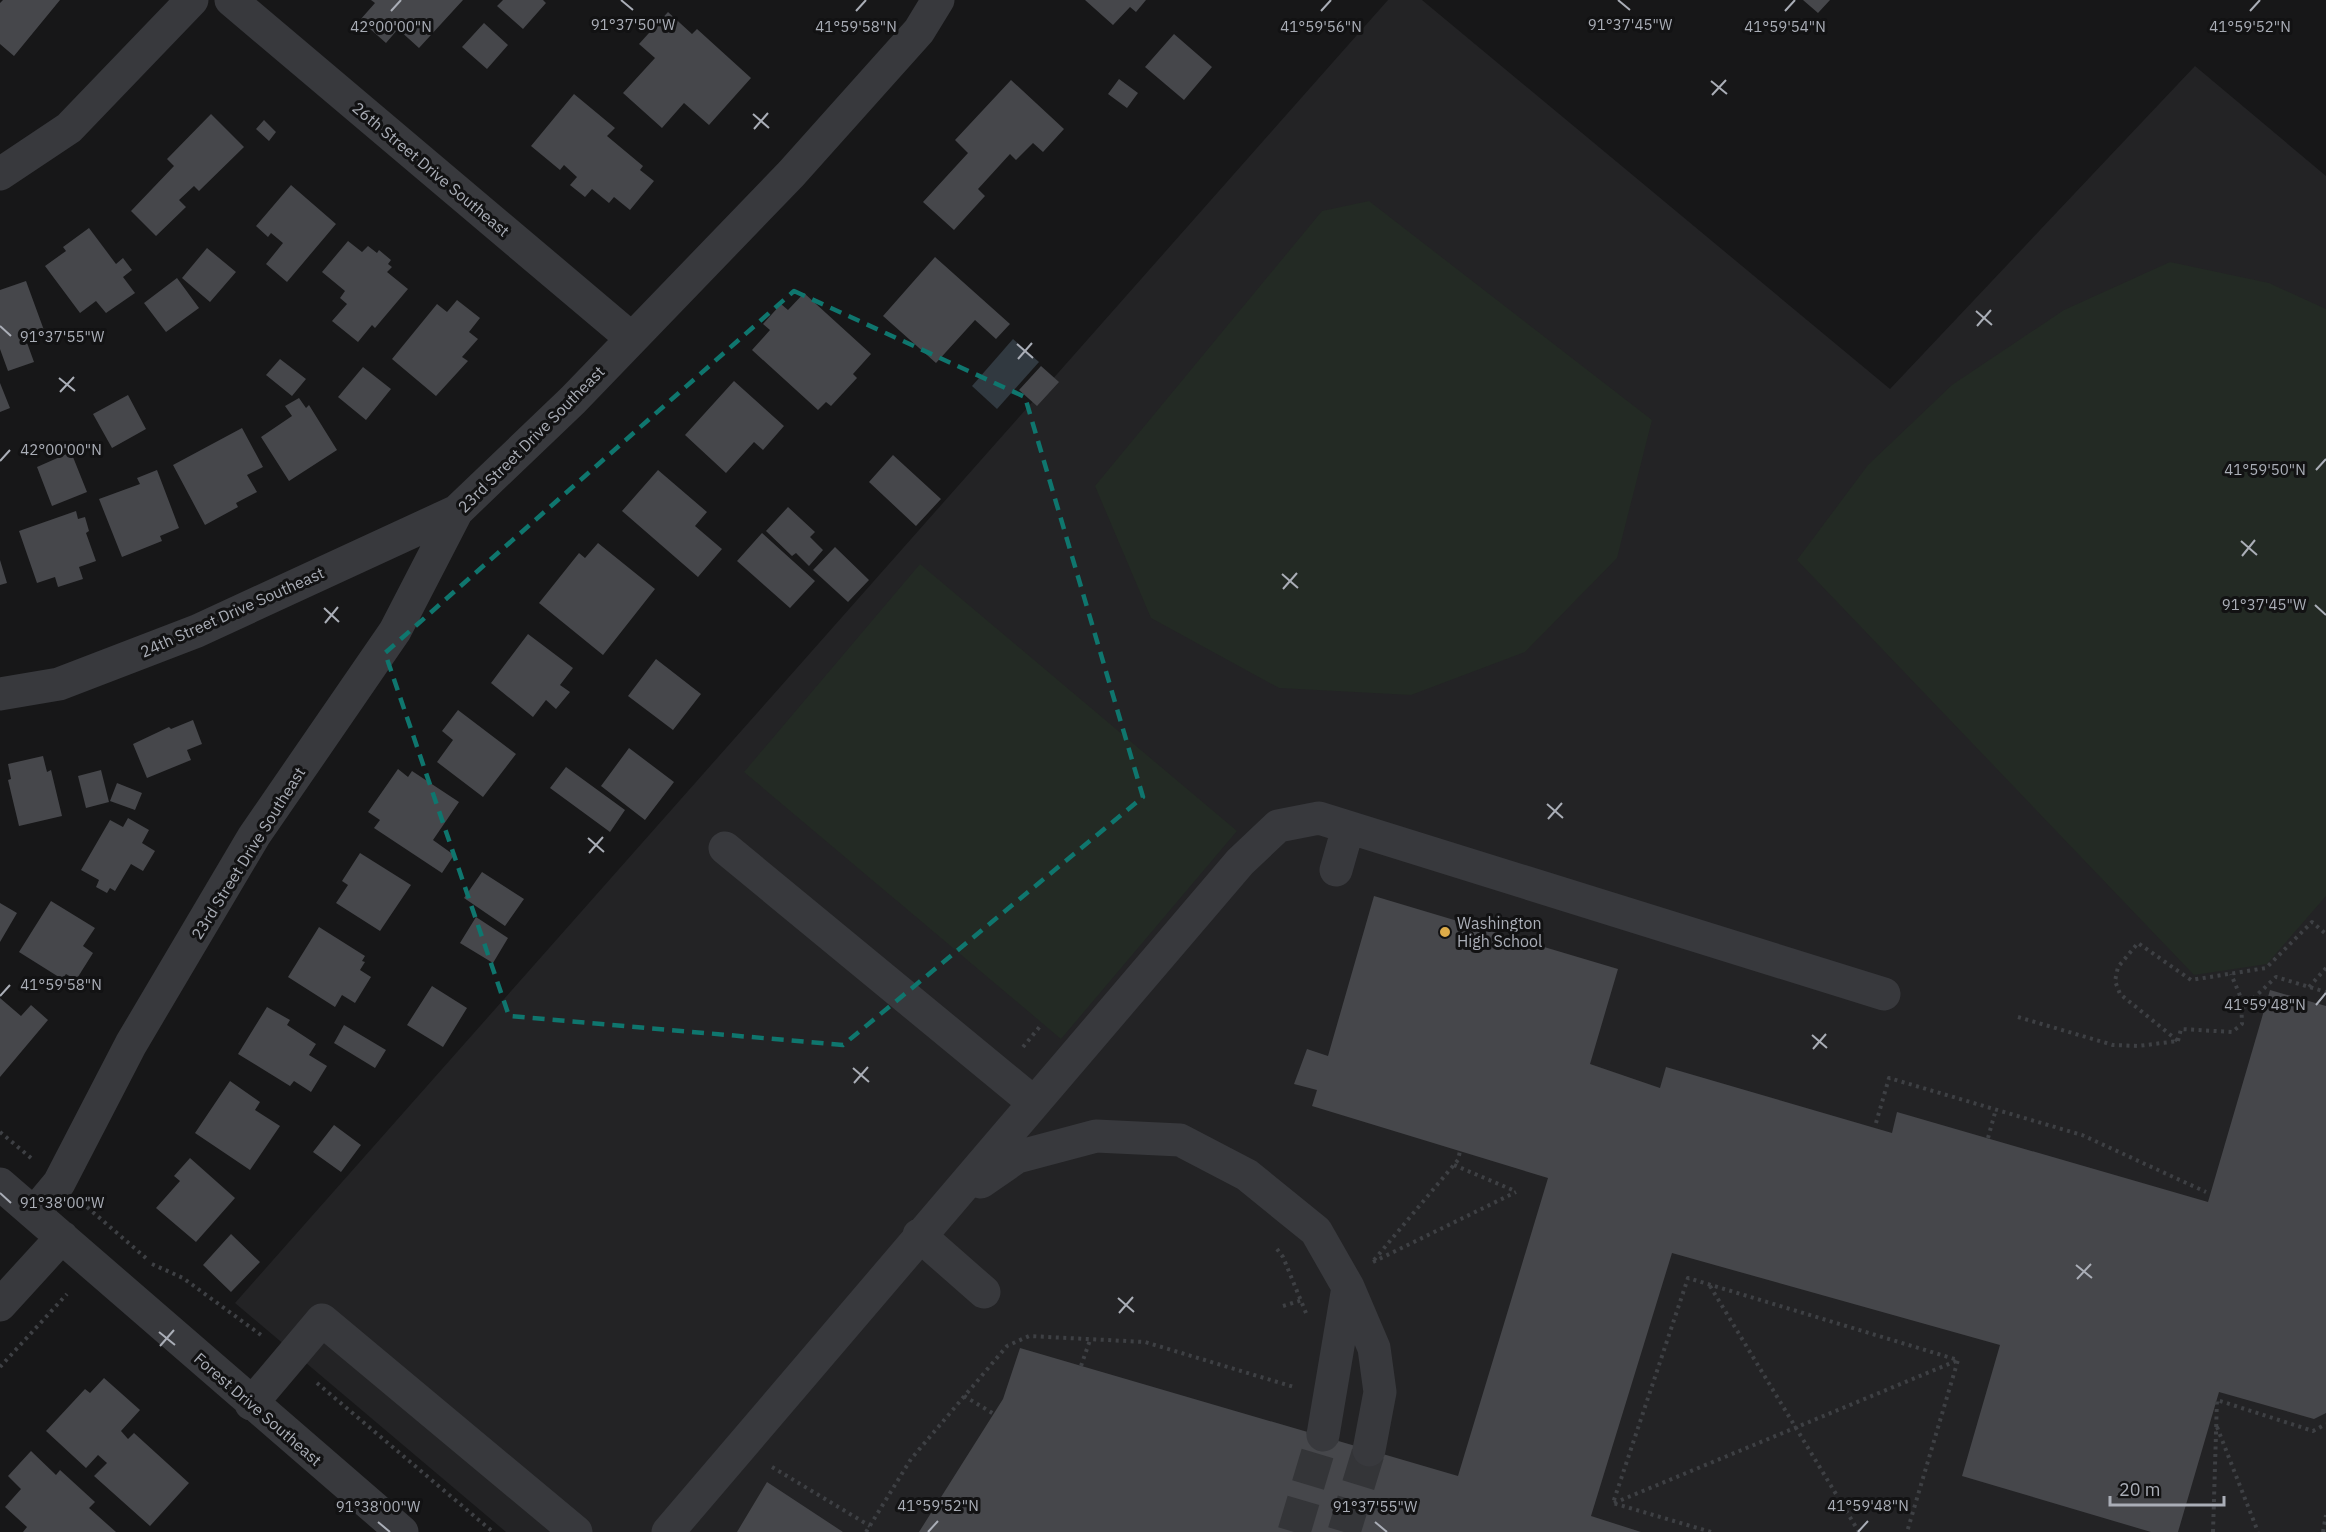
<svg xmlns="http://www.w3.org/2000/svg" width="2326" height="1532" font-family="'IBM Plex Sans',sans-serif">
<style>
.built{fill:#232325}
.green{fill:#232a24}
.water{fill:#313940}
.building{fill:#46474b}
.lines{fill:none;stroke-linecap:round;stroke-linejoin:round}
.minor-tunnel{stroke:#343538;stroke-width:33;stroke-dasharray:33 16;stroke-linecap:butt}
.path{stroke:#3e4044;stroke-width:4;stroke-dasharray:3 4.5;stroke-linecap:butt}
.minor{stroke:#38393d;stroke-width:33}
.marked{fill:none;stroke:#0f766e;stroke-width:4.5;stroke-dasharray:12 8;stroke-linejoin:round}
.ticks{fill:none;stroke:#aaaeb7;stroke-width:2}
.poi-dot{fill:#deac49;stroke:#121213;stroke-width:2}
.labels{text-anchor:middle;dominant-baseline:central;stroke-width:6;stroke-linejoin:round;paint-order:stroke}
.street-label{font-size:16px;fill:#aaaeb7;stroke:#121213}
.poi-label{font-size:16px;fill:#aaaeb7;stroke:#121213;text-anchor:start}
.ticks-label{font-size:15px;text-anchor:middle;fill:#aaaeb7;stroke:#121213;stroke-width:6;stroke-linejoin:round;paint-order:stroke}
</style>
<rect width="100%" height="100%" fill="#171718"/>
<path class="built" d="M1388,0H1422L1890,389L2195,66L2326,176V1532H506L235,1303Z"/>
<path class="green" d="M1369,201L1652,420L1617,558L1525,652L1411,695L1279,688L1151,618L1095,486L1322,211Z
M2170,262L2269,283L2326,309V896L2267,964L2194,975L1797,560L1868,465L1952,385L2064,310Z
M920,564L1237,831L1061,1039L744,772Z"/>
<path class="water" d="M1013,339L1039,362L997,409L972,386Z"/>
<path class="building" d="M3,0H60L14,56L0,44V3Z
M371,0H463L419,48L398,29L386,43L360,20L375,3Z
M503,0H543L546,3L523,29L497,6Z
M1085,0H1146L1136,12L1130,7L1113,25Z
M1803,0H1830L1818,13Z
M668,12L692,34L697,29L751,78L709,125L684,103L662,128L623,93L655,58L639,44Z
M484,23L508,45L487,69L462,47Z
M1174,34L1212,67L1184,100L1145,67Z
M1119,79L1138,93L1127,108L1108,94Z
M1011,80L1064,129L1043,152L1033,143L1016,160L1010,154L978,189L985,196L954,230L923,202L968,153L955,140Z
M574,94L615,128L607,136L643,166L640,170L654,181L630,210L614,197L609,203L592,189L585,197L570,185L577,177L564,165L560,170L531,146Z
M211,114L244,147L199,191L194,186L179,200L186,207L156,236L131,211L174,166L167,159Z
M264,120L276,132L269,141L256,129Z
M291,185L336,224L287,282L266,264L283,243L271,233L268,237L256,226Z
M89,228L116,264L123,258L132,270L123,277L135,293L106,313L96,301L80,313L45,266L66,251L63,247Z
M348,241L362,252L368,246L377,253L379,250L391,260L388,264L392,267L387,272L408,289L375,328L372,325L358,342L332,321L347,304L340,298L345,291L322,272Z
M207,248L236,272L210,302L182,278Z
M935,257L1010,324L996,339L975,320L936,363L883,316Z
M177,278L199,308L166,332L144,303Z
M26,281L45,333L26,340L34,362L8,371L0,349V290Z
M804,293L871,354L853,374L857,378L831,406L826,402L818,410L752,350L770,330L763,324L781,304L788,310Z
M457,300L480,318L469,332L478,339L462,357L468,361L436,396L392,359L437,304L447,312Z
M280,359L306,379L292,396L266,375Z
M1041,366L1059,382L1037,406L1019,390Z
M363,367L391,389L366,420L338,397Z
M734,381L784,426L763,450L754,442L726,473L685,435Z
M0,383L10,408L0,412Z
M128,395L146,429L112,448L93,414Z
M299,398L306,408L309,405L337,450L289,481L261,437L292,416L285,406Z
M242,428L263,467L247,475L257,492L236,503L238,507L205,525L173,465Z
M71,452L87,492L52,506L37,467Z
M893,455L941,499L916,526L869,482Z
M157,470L179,528L160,536L162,541L122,557L99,499L140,484L137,478Z
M658,470L707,512L695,526L722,549L698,577L622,511Z
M788,507L815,532L810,537L823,550L809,566L796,553L792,556L766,531Z
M76,511L78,519L85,517L89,531L86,533L96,561L79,567L83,579L58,587L55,577L37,583L19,531Z
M762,533L815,581L790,608L737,561Z
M598,543L655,589L603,655L539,603L579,553L585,558Z
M835,547L869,580L848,602L813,570Z
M0,560L7,583L0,585Z
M528,634L573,668L560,685L570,692L556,709L546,700L533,717L491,683Z
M656,659L701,694L673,730L628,696Z
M458,710L516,754L483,797L437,762L453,740L442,731Z
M193,720L202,744L187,750L191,760L147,778L133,744L169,727L171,729Z
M629,748L674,782L645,820L601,786Z
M43,756L47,772L51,770L62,816L19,826L8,780L11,779L8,764Z
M566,767L625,810L610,832L550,788Z
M398,769L408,777L412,771L459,802L433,840L454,855L442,873L374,828L380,820L368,812Z
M101,770L109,802L86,808L78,776Z
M117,783L142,793L135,810L110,801Z
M128,818L149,830L142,843L155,851L143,871L131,864L115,891L110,888L107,893L96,887L99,880L81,870L110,820L123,827Z
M360,853L411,885L380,931L336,903L348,885L342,881Z
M482,872L524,899L505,926L464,898Z
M1374,896L1618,969L1590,1064L1660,1088L1666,1067L1892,1133L1897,1112L2208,1202L2270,990L2326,1006V1413L2314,1419L2219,1392L2178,1532H2151L1962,1476L2000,1345L1672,1253L1591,1516L1641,1532H919L1003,1399L1020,1348L1458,1476L1548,1178L1312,1106L1317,1090L1294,1084L1307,1049L1328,1056Z
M51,901L95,928L83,946L93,953L76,980L66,974L62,979L19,952Z
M0,903L17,913L0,942Z
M476,917L508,938L493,963L460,943Z
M319,927L365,956L362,961L365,962L360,970L371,977L355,1003L342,995L335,1007L288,977Z
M432,986L467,1008L443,1047L407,1025Z
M0,998L21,1016L31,1005L48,1020L0,1077Z
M267,1007L290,1020L287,1025L316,1044L309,1055L327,1066L311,1092L294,1081L290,1086L238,1054Z
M344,1025L386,1050L375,1068L334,1043Z
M230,1081L260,1102L255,1110L280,1126L250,1170L195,1133Z
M334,1125L361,1145L341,1172L313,1152Z
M190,1158L235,1198L196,1242L156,1208L180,1181L174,1176Z
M231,1234L260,1262L231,1292L203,1265Z
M104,1378L140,1410L121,1431L128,1439L134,1433L189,1483L150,1526L94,1476L107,1463L98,1455L86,1468L46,1431L85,1389L90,1393Z
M31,1451L56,1475L60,1470L95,1502L89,1508L116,1532H23L27,1527L5,1507L21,1489L8,1476Z
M767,1482L843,1532H737Z"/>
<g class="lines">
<path class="minor-tunnel" d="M1294,1532L1323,1435
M1344,1532L1369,1450"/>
<path class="path" d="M2309,987L2326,968
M2242,1009L2276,977L2326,992
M2018,1017L2113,1045L2138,1046L2178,1041L2120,994L2115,981L2118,967L2138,943L2191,980L2266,968L2312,922L2326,934
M2178,1041L2181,1029L2232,1032L2242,1024L2241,998L2231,974
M1023,1047L1042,1024
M1876,1123L1889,1078L2082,1135L2206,1192
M0,1132L31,1158
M1988,1138L1996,1109
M1454,1165L1515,1191
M87,1207L147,1259
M1277,1249L1283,1257L1306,1313
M1374,1260L1458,1160L1460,1151
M1373,1262L1516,1192
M152,1264L183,1278L261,1335
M1710,1286L1859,1532
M1283,1306L1302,1300
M1081,1366L1090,1340
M0,1367L67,1294
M317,1383L493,1532
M964,1396L994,1414
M2217,1427L2258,1532
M772,1467L870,1526
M1614,1503L1956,1361
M866,1532L911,1459L1007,1346L1029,1336L1145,1342L1294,1387
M1711,1532L1613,1503L1688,1278L1958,1360L1907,1532
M2213,1532L2217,1400L2313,1431L2326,1424
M2323,1532L2326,1515"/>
<path class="minor" d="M231,0L631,338
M0,174L69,128L192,0
M0,694L59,684L197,631L457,511
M725,848L1033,1102
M1336,870L1348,828
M981,1182L1017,1157L1096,1136L1180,1140L1247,1175L1316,1231L1348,1287L1323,1435
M0,1184L402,1532
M34,1213L59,1183L131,1044L254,836L395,631L457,511L573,400L791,174L919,31L938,0
M919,1235L984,1292
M1348,1287L1374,1348L1380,1392L1369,1450
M0,1305L62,1237
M251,1404L322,1320L576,1532
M668,1532L1240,862L1278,826L1319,818L1884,994"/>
</g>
<path class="marked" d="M794,291L1025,397L1143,797L843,1045L509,1016L385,653Z"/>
<path class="ticks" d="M621,0L633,10M1618,0L1630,10M391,11L401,0M856,11L866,0M1321,11L1331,0M1785,11L1795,0M2250,11L2260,0M1711,81L1727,94M1712,95L1726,80M753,114L769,128M754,129L768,113M1976,311L1992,325M0,326L11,336M1977,326L1991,310M1017,344L1033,358M1018,359L1032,343M59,378L75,391M60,392L74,377M0,461L10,450M2316,470L2326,459M2241,541L2257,555M2242,556L2255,540M1282,574L1298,588M1283,589L1297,573M2315,605L2326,615M324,608L339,622M325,623L338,607M1547,804L1563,818M1548,819L1562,803M588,838L604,852M589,853L603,837M0,996L10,985M2316,1005L2326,993M1812,1035L1827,1048M1813,1049L1826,1034M853,1068L869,1082M854,1083L868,1067M0,1193L11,1203M2076,1265L2092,1278M2077,1279L2091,1264M1118,1298L1134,1312M1119,1313L1133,1297M159,1332L175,1345M160,1346L174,1330M378,1522L390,1532M1375,1522L1387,1532M928,1532L938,1521M1858,1532L1868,1521"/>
<circle class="poi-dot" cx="1445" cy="932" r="6"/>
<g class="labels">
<g class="street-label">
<text transform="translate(431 169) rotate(40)">26th Street Drive Southeast</text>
<text transform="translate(531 439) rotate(-45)">23rd Street Drive Southeast</text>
<text transform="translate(232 612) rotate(-24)">24th Street Drive Southeast</text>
<text transform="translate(248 853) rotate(-58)">23rd Street Drive Southeast</text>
<text transform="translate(258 1409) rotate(41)">Forest Drive Southeast</text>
</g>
<g class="poi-label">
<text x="1457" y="923">Washington<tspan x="1457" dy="18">High School</tspan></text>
</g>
</g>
<g class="ticks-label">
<text x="633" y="30">91°37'50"W</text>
<text x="1630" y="30">91°37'45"W</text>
<text x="391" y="32">42°00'00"N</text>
<text x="856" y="32">41°59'58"N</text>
<text x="1321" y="32">41°59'56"N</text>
<text x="1785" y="32">41°59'54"N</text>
<text x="2250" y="32">41°59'52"N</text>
<text x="62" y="342">91°37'55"W</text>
<text x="61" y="455">42°00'00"N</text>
<text x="2265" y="475">41°59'50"N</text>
<text x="2264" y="610">91°37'45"W</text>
<text x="61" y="990">41°59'58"N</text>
<text x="2265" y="1010">41°59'48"N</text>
<text x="62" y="1208">91°38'00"W</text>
<text x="938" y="1511">41°59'52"N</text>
<text x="1868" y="1511">41°59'48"N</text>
<text x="378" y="1512">91°38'00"W</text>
<text x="1375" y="1512">91°37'55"W</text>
</g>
<path d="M2110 1496v9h114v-9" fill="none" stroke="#aaaeb7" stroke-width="3"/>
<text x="2119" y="1496" font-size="18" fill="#aaaeb7" stroke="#121213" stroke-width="4.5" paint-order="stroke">20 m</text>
</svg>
